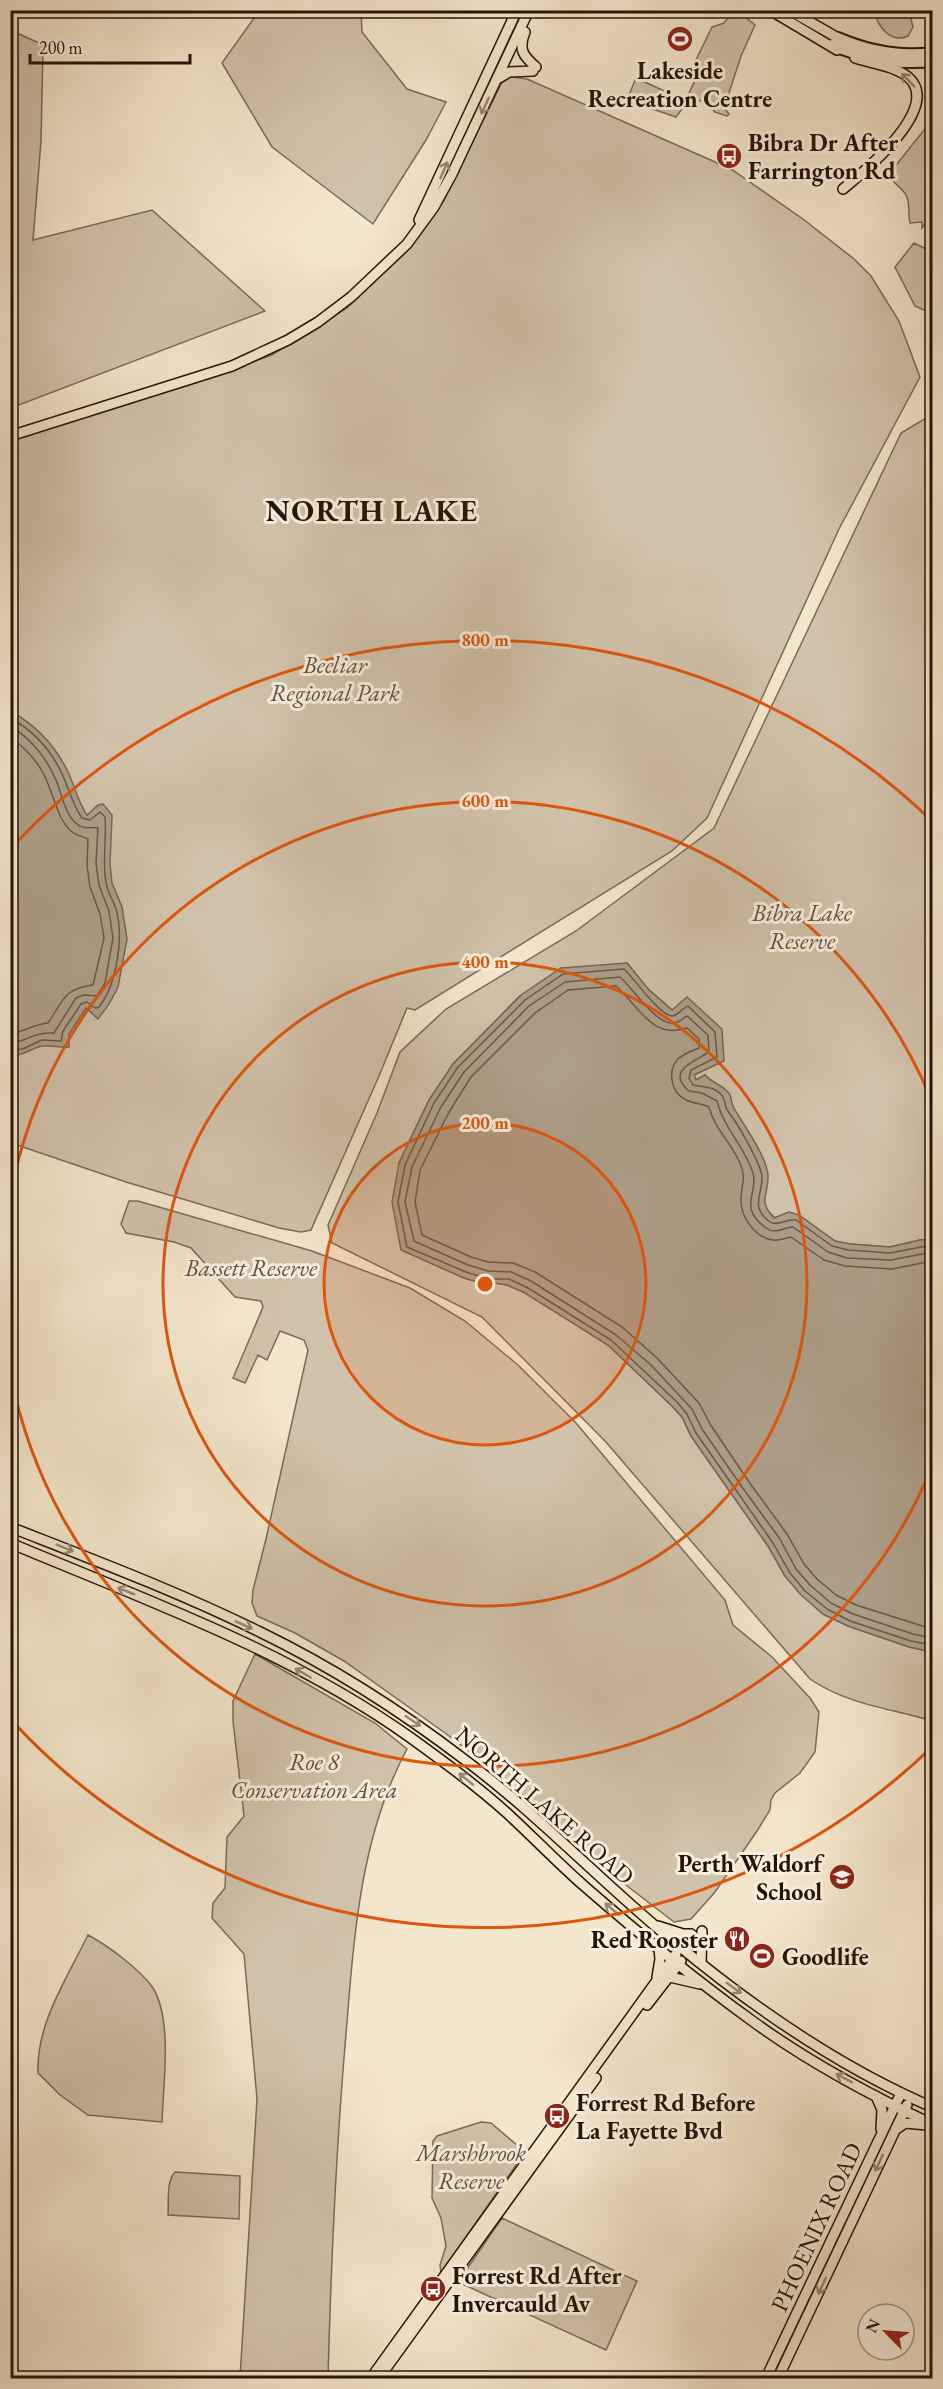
<svg xmlns="http://www.w3.org/2000/svg" width="943" height="2389" font-family="'EB Garamond',serif">
<style>
.green{fill:#d1c2ab;stroke:#7a6a5a;stroke-width:1.5}
.water{fill:#ad9e89;stroke:#766655;stroke-width:1.5}
.lines{fill:none;stroke-linecap:round;stroke-linejoin:round}
.shore{stroke:#685848;stroke-width:1.5}
.major-casing{stroke:#241308;stroke-width:12}
.highway-casing{stroke:#241308;stroke-width:14}
.major{stroke:#f4e6cc;stroke-width:9}
.highway{stroke:#f4e6cc;stroke-width:10}
.oneway{stroke:#968774}
.ring{fill:none;stroke:#de560c;stroke-width:3}
.labels{text-anchor:middle;dominant-baseline:central;stroke-width:6;stroke-linejoin:round;paint-order:stroke}
.poi-label{font-size:24px;font-weight:bold;fill:#241308;stroke:#f8efde;text-anchor:start}
.park-label{font-size:24px;font-style:italic;fill:#615041;stroke:#f8efde}
.street-label{font-size:24px;fill:#241308;stroke:#f8efde}
.district-label{font-size:30px;font-weight:bold;letter-spacing:1.5px;fill:#241308;stroke:#f8efde}
.centre{fill:#de560c;stroke:#f8efde;stroke-width:3}
.ring-label{font-size:18px;text-anchor:middle;font-weight:bold;fill:#de560c;stroke:#f8efde;stroke-width:6;stroke-linejoin:round;paint-order:stroke}
</style>
<rect width="100%" height="100%" fill="#f4e6cc"/>
<filter id="stains"><feTurbulence type="fractalNoise" baseFrequency=".00333" numOctaves="4"/><feColorMatrix values="0 0 0 0 .2 0 0 0 0 .09 0 0 0 0 .02 0 0 0 .5 -.17"/></filter>
<radialGradient id="worn" r=".72"><stop offset=".6" stop-color="#630" stop-opacity="0"/><stop offset="1" stop-color="#630" stop-opacity=".3"/></radialGradient>
<path class="green" d="M259,11H361L362,32L407,89L446,102L426,140L373,224L272,147L222,63Z
M733,11H738L755,25L741,56L724,108L729,114L727,116L715,112L709,105L688,95L701,68L694,64L712,27L724,23Z
M874,11H909L913,27L908,36C891,44 878,27 874,11Z
M10,30L39,43L43,47L41,141L33,240L152,210L265,311L11,408Z
M505,76L527,79L731,169L803,219L854,259L871,276L899,321L920,377L839,529L707,818L672,851L415,1010L407,1008L379,1076L311,1230L301,1232L279,1228L126,1182L11,1143V440L173,389L272,355L347,308L404,253L443,202Z
M636,78L684,100L682,109L676,117L632,102L629,95Z
M928,125L932,126V215L922,228V222L910,223C908,215 910,205 907,197C903,187 892,184 889,174Z
M914,243L932,252V303L928,312L915,306L895,267Z
M931,415L932,1239L920,1240L890,1247L850,1244L835,1241L789,1212L775,1218L766,1209L763,1200C775,1173 758,1152 745,1130C741,1123 738,1116 734,1109C730,1103 731,1097 727,1092C721,1084 712,1083 705,1075L696,1080L694,1075L700,1072L672,1010L648,989L627,963L521,995L453,1064L429,1100L399,1163L402,1250L464,1278L488,1285L495,1283L507,1285L526,1293L608,1345L672,1406L682,1417L691,1436L768,1546L785,1576L823,1614L848,1626L909,1647L932,1652V1721C890,1708 848,1705 810,1679L605,1441L482,1317L332,1243L328,1225L377,1113L400,1052L446,1009L576,931L714,828L901,433Z
M129,1201H138L312,1251L410,1288L465,1321L518,1365L576,1423L725,1600L733,1625L772,1657L810,1698L819,1712L815,1752L800,1773L775,1793L771,1800L770,1810L757,1831L715,1892L691,1919L674,1922L622,1882L499,1774L445,1733L344,1661L295,1633L257,1616L252,1603L253,1590L266,1539L308,1350L304,1340L280,1331L267,1360L258,1355L245,1383L233,1378L263,1307L261,1301L235,1297L191,1248L174,1242L126,1233L121,1224Z
M255,1654L375,1723L407,1749C360,1836 354,1937 346,2034C336,2149 331,2264 328,2378H240L257,2099L244,1954L212,1918L213,1903L225,1888L227,1837L244,1816L233,1721V1701Z
M88,1935C107,1945 141,1970 153,1988C173,2021 163,2084 162,2122L88,2115L60,2095L38,2073C36,2024 67,1978 88,1935Z
M481,2122L491,2123L525,2152L441,2273L440,2265L446,2246L441,2218L432,2198L433,2141L437,2136Z
M175,2172L240,2176L239,2219L168,2215C169,2201 166,2182 175,2172Z
M502,2218L637,2281L606,2350L458,2282Z"/>
<path class="water" d="M10,711C36,725 55,745 68,772C75,787 78,802 87,815L98,805L103,804L112,815L110,864L112,883L122,907L127,939L118,987L109,1004L98,1019L86,1008L69,1034V1047C61,1048 52,1045 44,1046C34,1046 25,1056 10,1056Z
M627,963L648,989L672,1010L687,997L722,1029L724,1061L694,1075L696,1080L705,1075C712,1084 725,1085 730,1095C732,1099 731,1104 734,1108C744,1126 766,1155 768,1175C769,1196 757,1200 774,1218L789,1212L799,1215L835,1241L850,1244L890,1247L920,1240L932,1239V1652L909,1647L848,1626L823,1614L801,1595L785,1576L768,1546L691,1436L682,1417L672,1406L608,1345L525,1293L507,1285L495,1283L488,1285L464,1278L401,1250L392,1202L399,1163L429,1100L453,1064L521,995L561,968Z"/>
<g class="lines">
<path class="shore" d="M10,718C34,731 52,751 63,776C69,790 73,805 82,818L90,820L100,812L105,817C107,839 102,860 106,882C107,892 113,900 116,909C124,937 117,984 99,1007L95,1008L87,1002L81,1004L63,1031L61,1041L42,1040L23,1049L10,1050
M10,726C31,738 47,759 56,780C62,794 65,818 80,826C86,830 92,826 98,828L96,863L99,885L109,911L113,938L105,983L97,996L84,995L76,998L54,1033C33,1032 29,1041 10,1043
M10,737C27,749 41,765 48,784C55,800 58,819 71,831C76,836 83,836 88,839L87,865L90,887L100,914L104,938L93,985C63,989 64,1000 48,1023C34,1024 24,1032 10,1034
M932,1245L890,1253L848,1250L832,1246L796,1220C787,1218 777,1227 770,1222C749,1207 763,1194 762,1176C760,1163 741,1130 733,1118C731,1115 727,1111 726,1107C724,1102 725,1098 721,1094C713,1086 702,1087 693,1085L689,1078L691,1070L717,1057L715,1032L688,1006C683,1008 677,1016 672,1016C660,1016 633,977 624,969L563,974L525,1000L458,1067L434,1103L405,1165L398,1202L407,1247L466,1272L488,1279H509L528,1288L611,1340L677,1402L687,1414L696,1433L773,1543L790,1573L805,1591L827,1609L850,1621L911,1641L932,1645
M932,1252L891,1260L847,1258L828,1252L793,1227C784,1227 775,1235 766,1228C737,1207 759,1193 753,1173C745,1147 723,1127 717,1101L702,1093L689,1091C665,1071 695,1061 709,1052L708,1035L687,1016C683,1018 680,1022 675,1023C657,1027 632,987 620,977L565,982L529,1006L464,1072L441,1107L412,1167L405,1202L414,1241L468,1265L488,1271L511,1272L531,1281L616,1335L651,1365L692,1409L702,1429L742,1487L780,1539L796,1569L810,1585L831,1603L853,1614L913,1634L932,1638
M932,1261L892,1269L845,1266L824,1260L791,1237C785,1238 779,1241 773,1240C755,1238 740,1216 741,1199C741,1183 747,1180 740,1163C732,1144 714,1128 709,1107C701,1103 694,1104 686,1100C671,1093 667,1071 678,1059C684,1053 692,1051 699,1048V1039L687,1028C652,1040 639,1006 616,986L568,990L535,1013L471,1077L449,1112L420,1170L415,1202L422,1235L471,1257L488,1262L513,1263L535,1272L622,1327L657,1358L699,1403L710,1424L749,1482L787,1534L804,1564L817,1579L836,1595L856,1605L932,1629"/>
<g class="major-casing">
<path id="major" d="M770,10L837,50
M789,10L838,38
M525,32C518,49 523,56 536,67
M499,78L509,72L533,71
M843,189C865,171 943,107 908,77C895,66 871,63 855,58
M419,220L517,10
M10,436L232,366L288,340L318,322L351,297L407,244L434,207L452,174L529,10
M10,1527C94,1560 179,1592 260,1632C332,1667 401,1711 465,1760C539,1815 602,1883 673,1941C751,2006 839,2067 932,2107
M10,1543C148,1601 289,1651 411,1738C444,1762 477,1786 507,1813C533,1837 557,1862 583,1885C637,1932 693,1978 751,2020C807,2061 870,2095 932,2124
M658,1926L683,1934H691
M701,1963L702,1931
M657,1977L660,1959L659,1948
M670,1977L700,1984
M647,2005L681,1961
M876,2096L882,2110L881,2129
M895,2130L905,2123L927,2125
M371,2378L676,1954
M379,2378L596,2078
M766,2378L901,2093
M778,2378L907,2105"/>
</g>
<g class="highway-casing">
<path id="highway" d="M838,38C868,51 900,57 932,53
M832,45C864,58 897,65 932,61"/>
</g>
<use href="#major" class="major"/>
<use href="#highway" class="highway"/>
</g>
<defs><path id="oneway-shaft" d="M-6 0H5M1.5-3L5.5 0L1.5 3" fill="none" stroke-width="1.6" stroke-linecap="round" stroke-linejoin="round" transform="scale(1.5)"/></defs>
<g class="oneway">
<use href="#oneway-shaft" transform="translate(908 80) rotate(-135)"/>
<use href="#oneway-shaft" transform="translate(485 106) rotate(115)"/>
<use href="#oneway-shaft" transform="translate(444 170) rotate(-66)"/>
<use href="#oneway-shaft" transform="translate(65 1548) rotate(22)"/>
<use href="#oneway-shaft" transform="translate(126 1591) rotate(-158)"/>
<use href="#oneway-shaft" transform="translate(244 1625) rotate(24)"/>
<use href="#oneway-shaft" transform="translate(303 1673) rotate(-150)"/>
<use href="#oneway-shaft" transform="translate(413 1721) rotate(34)"/>
<use href="#oneway-shaft" transform="translate(466 1779) rotate(-141)"/>
<use href="#oneway-shaft" transform="translate(612 1909) rotate(-140)"/>
<use href="#oneway-shaft" transform="translate(734 1988) rotate(36)"/>
<use href="#oneway-shaft" transform="translate(844 2078) rotate(-152)"/>
<use href="#oneway-shaft" transform="translate(879 2163) rotate(115)"/>
<use href="#oneway-shaft" transform="translate(822 2286) rotate(115)"/>
</g>
<circle cx="485" cy="1284" r="161" fill="#de560c" fill-opacity=".12"/>
<g class="ring">
<circle cx="485" cy="1284" r="161"/>
<circle cx="485" cy="1284" r="322"/>
<path d="M931 1469A483 483 0 0 1 11 1376M11 1192A483 483 0 0 1 931 1099"/>
<path d="M932 1747A644 644 0 0 1 14 1723M14 845A644 644 0 0 1 932 821"/>
</g>
<defs>
<g id="stadium-disc" transform="scale(1.35)"><circle r="9.5" fill="#8f2418" stroke="#f8efde"/><path d="M0-5a6.5 5 0 1 0 0 10a6.5 5 0 1 0 0-10ZM-3.5-1.8h7v3.6h-7Z" fill="#fff"/></g>
<g id="bus-disc" transform="scale(1.35)"><circle r="9.5" fill="#8f2418" stroke="#f8efde"/><path d="M-5-6H5V4H4V6H2V4H-2V6H-4V4H-5ZM-3.5-4V0h7V-4ZM-3.5 1.2v1.5H-2V1.2ZM2 1.2v1.5H3.5V1.2Z" fill="#fff"/></g>
<g id="school-disc" transform="scale(1.35)"><circle r="9.5" fill="#8f2418" stroke="#f8efde"/><path d="M0-5L7-2L0 1L-7-2ZM-4 1L0 2.5L4 1V4Q0 6-4 4Z" fill="#fff"/></g>
<g id="restaurant-disc" transform="scale(1.35)"><circle r="9.5" fill="#8f2418" stroke="#f8efde"/><path d="M-5-6h1v4h1v-4h1v4h1v-4h1v5L-1.5 .5V6h-2V.5L-5-1ZM5-6V6H3V1.5H1.5Q1.5-4 5-6Z" fill="#fff"/></g>
</defs>
<g fill-rule="evenodd">
<use href="#stadium-disc" x="680" y="39"/>
<use href="#bus-disc" x="729" y="156"/>
<use href="#school-disc" x="842" y="1877"/>
<use href="#restaurant-disc" x="737" y="1939"/>
<use href="#stadium-disc" x="762" y="1956"/>
<use href="#bus-disc" x="557" y="2116"/>
<use href="#bus-disc" x="433" y="2289"/>
</g>
<g class="labels">
<g class="poi-label">
<text x="680" y="70" text-anchor="middle">Lakeside<tspan x="680" dy="28">Recreation Centre</tspan></text>
<text x="748" y="142">Bibra Dr After<tspan x="748" dy="28">Farrington Rd</tspan></text>
<text x="822" y="1863" text-anchor="end">Perth Waldorf<tspan x="822" dy="28">School</tspan></text>
<text x="718" y="1939" text-anchor="end">Red Rooster</text>
<text x="782" y="1956">Goodlife</text>
<text x="576" y="2102">Forrest Rd Before<tspan x="576" dy="28">La Fayette Bvd</tspan></text>
<text x="452" y="2275">Forrest Rd After<tspan x="452" dy="28">Invercauld Av</tspan></text>
</g>
<g class="park-label">
<text x="335" y="664">Beeliar<tspan x="335" dy="28">Regional Park</tspan></text>
<text x="802" y="912">Bibra Lake<tspan x="802" dy="28">Reserve</tspan></text>
<text x="251" y="1267">Bassett Reserve</text>
<text x="314" y="1761">Roe 8<tspan x="314" dy="28">Conservation Area</tspan></text>
<text x="471" y="2152">Marshbrook<tspan x="471" dy="28">Reserve</tspan></text>
</g>
<g class="street-label">
<text transform="translate(545 1805) rotate(41)">NORTH LAKE ROAD</text>
<text transform="translate(816 2227) rotate(-65)">PHOENIX ROAD</text>
</g>
<g class="district-label">
<text x="372" y="510">NORTH LAKE</text>
</g>
</g>
<circle cx="485" cy="1284" r="9" class="centre"/>
<g class="ring-label">
<text x="485" y="646">800 m</text>
<text x="485" y="807">600 m</text>
<text x="485" y="968">400 m</text>
<text x="485" y="1129">200 m</text>
</g>
<rect width="943" height="2389" fill="none" stroke="#f4e6cc" stroke-width="36"/>
<rect x="12" y="12" width="919" height="2365" fill="none" stroke="#241308" stroke-width="3"/>
<rect x="18" y="18" width="907" height="2353" fill="none" stroke="#241308" stroke-width="1.5"/>
<g transform="translate(886 2332) rotate(295)"><circle r="28" fill="#f8efde" stroke="#a39788" stroke-width="1.5"/>
<path d="M0-4.5L10 22L0 15L-10 22Z" fill="#8f2418"/>
<text y="-9" font-size="16" font-weight="bold" text-anchor="middle" fill="#241308">N</text>
</g>
<path d="M30 54v9h160v-9" fill="none" stroke="#241308" stroke-width="3"/>
<text x="39" y="54" font-size="18" fill="#241308" stroke="#f8efde" stroke-width="4.5" paint-order="stroke">200 m</text>
<rect width="100%" height="100%" filter="url(#stains)"/>
<rect width="100%" height="100%" fill="url(#worn)"/>
</svg>
